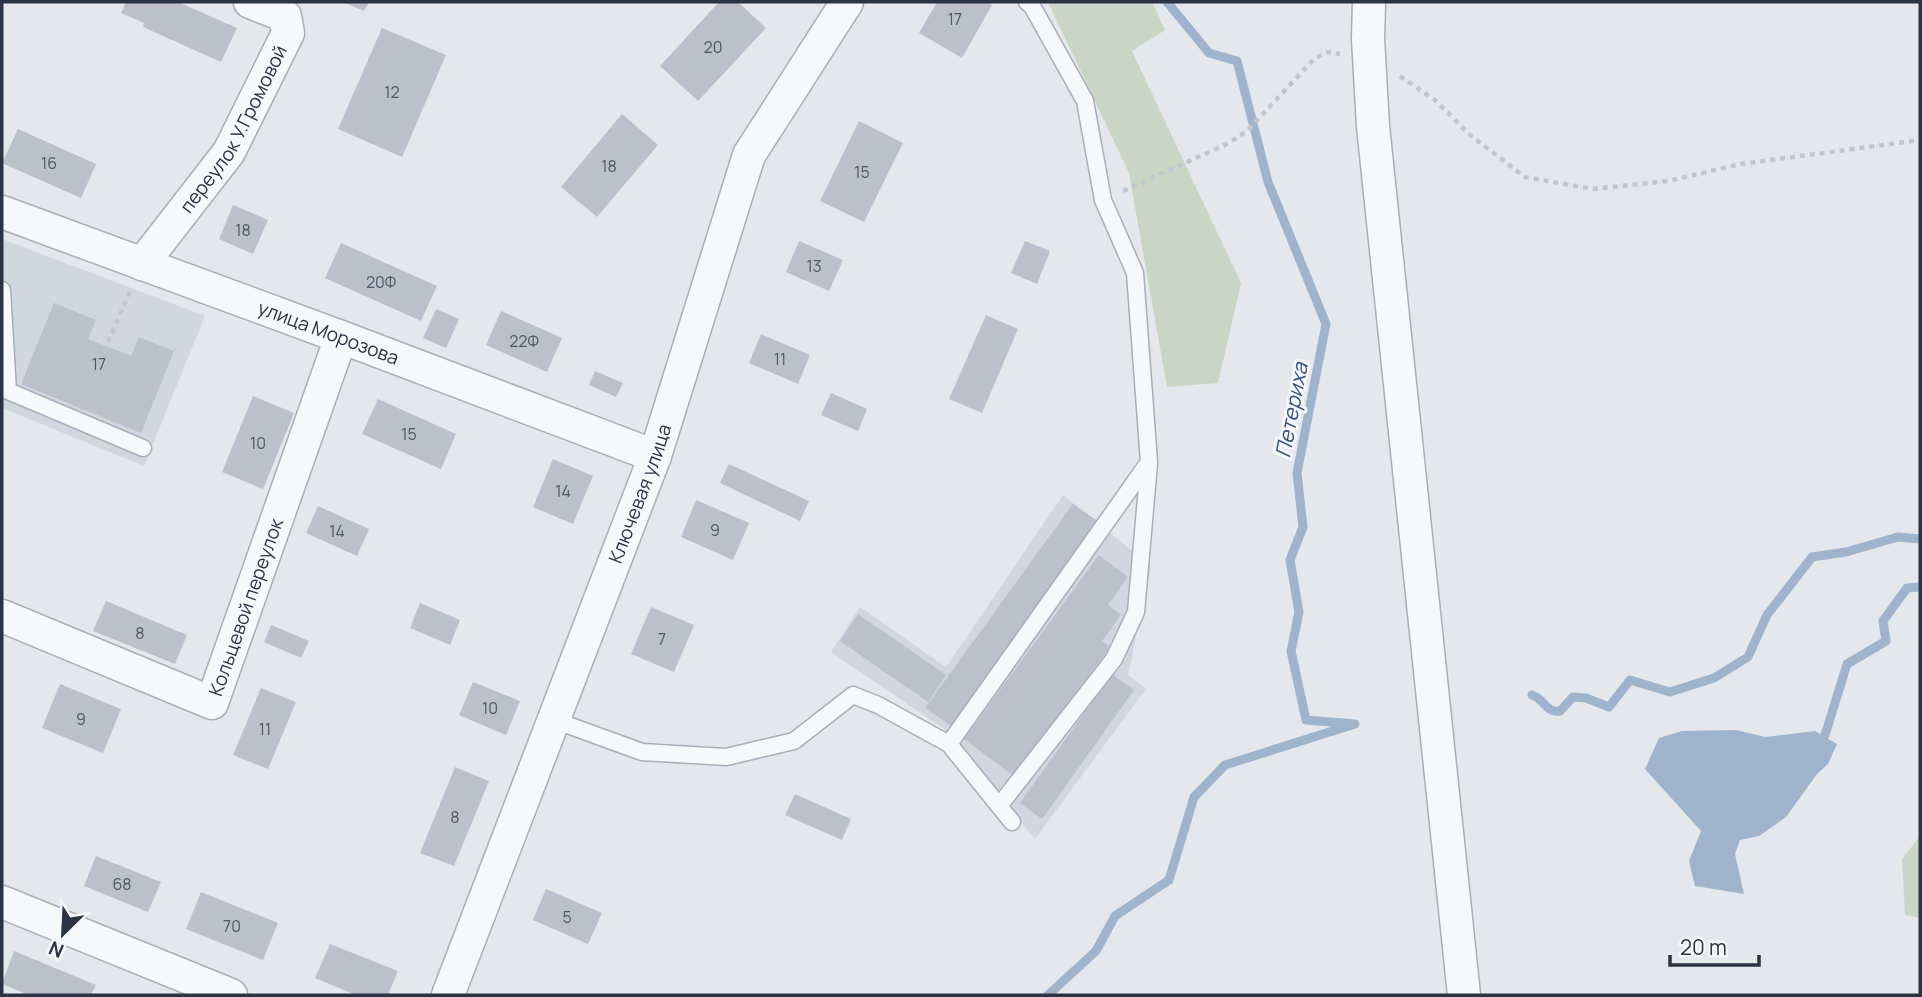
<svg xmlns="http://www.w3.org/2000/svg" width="1922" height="997" font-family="Manrope,sans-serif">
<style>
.built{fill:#d2d6de}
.green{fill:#c9d6c5}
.water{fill:#9fb4cc}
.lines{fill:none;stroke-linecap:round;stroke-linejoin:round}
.stream{stroke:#9fb4cc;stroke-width:9}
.building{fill:#bbc0ca}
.lane-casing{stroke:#a9aeb7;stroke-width:19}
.street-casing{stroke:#a9aeb7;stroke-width:35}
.path{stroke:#c2c5cb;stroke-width:4.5;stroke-dasharray:5 5;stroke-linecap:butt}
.lane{stroke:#f7f8fa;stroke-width:16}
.street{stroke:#f7f8fa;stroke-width:32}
.labels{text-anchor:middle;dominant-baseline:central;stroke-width:6;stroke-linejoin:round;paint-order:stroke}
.number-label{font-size:16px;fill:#4f5766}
.street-label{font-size:19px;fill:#2b3445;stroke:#f4f6f9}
.water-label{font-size:21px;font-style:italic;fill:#34527a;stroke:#f4f6f9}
</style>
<rect width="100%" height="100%" fill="#e4e7ec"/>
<path class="built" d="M2,239L205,316L144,466L2,408Z
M1063,495L1151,566L1128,675L1146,689L1035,839L944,729L831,652L860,607L946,667Z"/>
<path class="green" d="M1048,2H1152L1165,30L1132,51L1241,283L1218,383L1167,387L1129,173Z
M1920,836V918L1905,915L1902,859Z"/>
<path class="water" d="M1736,730L1765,737L1815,731L1837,744L1828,764L1817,774L1786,817L1759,836L1740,840L1735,854L1744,894L1695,886L1689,861L1701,831L1645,769L1659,738L1682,731Z"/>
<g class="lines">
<path class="stream" d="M1532,695C1545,699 1545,713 1560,711L1573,697L1586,698L1609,707L1630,680L1670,692L1714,678L1748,657L1767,615L1812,557L1846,552L1898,537L1920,539
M1825,735L1847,664L1886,641L1883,621L1907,588L1920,587
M1048,995L1096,951L1115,916L1169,880L1194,797L1225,765L1355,724L1306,720L1291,651L1299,612L1290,560L1303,527L1297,473L1326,324L1268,182L1237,61L1209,53L1167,2"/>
</g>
<path class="building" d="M126,2H178L237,28L221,62L143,27L144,23L121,13Z
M343,2H369L364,11Z
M719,2H738L766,28L698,101L660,66Z
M937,2H986L992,5L962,58L919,33Z
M382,28L446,55L402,157L338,129Z
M622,114L658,145L597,217L561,187Z
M859,121L903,143L864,222L820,201Z
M18,129L96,164L81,198L2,163Z
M233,205L268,220L253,254L219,239Z
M799,241L843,260L829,291L786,272Z
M1025,241L1050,251L1037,284L1011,273Z
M341,243L437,286L421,321L325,278Z
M54,303L96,320L88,339L131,356L139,337L174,351L141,433L21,384Z
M436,309L459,319L446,348L423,338Z
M501,311L562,338L547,372L486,345Z
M986,315L1018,329L982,413L949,399Z
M761,334L810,355L798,384L749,363Z
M595,371L623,383L616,397L589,385Z
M831,393L867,409L858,431L821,415Z
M253,396L294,413L263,489L222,472Z
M378,399L456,434L441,469L362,434Z
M553,459L593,476L573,524L533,507Z
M729,464L809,501L800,521L720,483Z
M696,500L749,523L733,560L681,537Z
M1073,504L1099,522L951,726L925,708Z
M318,506L369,529L357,556L306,533Z
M1099,555L1128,577L1108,605L1121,615L1102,641L1110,647L1015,777L964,739Z
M106,601L187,635L175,664L93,631Z
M420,603L460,620L450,645L410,628Z
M651,607L694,625L674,672L631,654Z
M858,614L946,675L928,702L840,641Z
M271,625L309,641L301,658L264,642Z
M1112,674L1134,690L1042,819L1020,803Z
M473,682L520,701L506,735L459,715Z
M60,684L121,709L103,753L42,728Z
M261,688L296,702L268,769L233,755Z
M455,767L489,781L454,866L420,853Z
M795,794L851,819L842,840L785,815Z
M96,856L161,882L148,912L84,886Z
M546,889L602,913L588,944L533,920Z
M201,892L278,923L263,960L186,929Z
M330,944L398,971L388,995H356L315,978Z
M14,951L96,985L91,995H29L2,984Z"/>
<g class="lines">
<g class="lane-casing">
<path id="lane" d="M2,290L8,391L143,448
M554,720L642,752L726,757L794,741L853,695L878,705L949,744L1012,822
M949,744L1149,462L1135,273L1103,200L1085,101L1032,6L1027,2
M999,806L1114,659L1136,612L1149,464"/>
</g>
<g class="street-casing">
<g id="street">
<path d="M1369,2L1368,39L1373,126L1464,995"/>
<path id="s1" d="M2,212L341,337L655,456"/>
<path id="s2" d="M142,264L229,152L288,33L285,16L250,2"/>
<path id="s3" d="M2,616L212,703L341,337"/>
<path d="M2,902L231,995"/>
<path id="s4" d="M448,995L655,456L749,155L847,2"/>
</g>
</g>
<path class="path" d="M1400,76L1435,100L1470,135L1525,177L1593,189L1668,181L1741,164L1920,140
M1123,191L1229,143L1247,131L1315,58L1329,52L1340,54
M108,342L130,292"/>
<use href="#lane" class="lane"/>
<use href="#street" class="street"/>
</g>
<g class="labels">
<g class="number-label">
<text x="955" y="19">17</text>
<text x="713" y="47">20</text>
<text x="392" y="92">12</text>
<text x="49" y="163">16</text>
<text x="609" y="166">18</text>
<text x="862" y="172">15</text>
<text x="243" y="230">18</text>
<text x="814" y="266">13</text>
<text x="381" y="282">20Ф</text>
<text x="524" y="341">22Ф</text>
<text x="780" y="359">11</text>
<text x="99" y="364">17</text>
<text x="409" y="434">15</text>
<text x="258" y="443">10</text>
<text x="563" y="491">14</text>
<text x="715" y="530">9</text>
<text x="337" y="531">14</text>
<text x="140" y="633">8</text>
<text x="662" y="639">7</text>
<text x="490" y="708">10</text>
<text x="81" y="719">9</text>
<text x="265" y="729">11</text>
<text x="455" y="817">8</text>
<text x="122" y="884">68</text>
<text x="567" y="917">5</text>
<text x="232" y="926">70</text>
</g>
<g class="street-label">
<text stroke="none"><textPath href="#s2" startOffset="164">переулок У.Громовой</textPath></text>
<text stroke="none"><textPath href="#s1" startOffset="348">улица Морозова</textPath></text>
<text stroke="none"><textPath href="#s4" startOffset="537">Ключевая улица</textPath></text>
<text stroke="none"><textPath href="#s3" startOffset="329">Кольцевой переулок</textPath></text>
</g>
<g class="water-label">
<text transform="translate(1291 410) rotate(-79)">Петериха</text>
</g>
</g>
<rect width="1922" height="997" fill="none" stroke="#2b3445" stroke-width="7"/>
<g transform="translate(63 934) rotate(204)" stroke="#f4f6f9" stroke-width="5" paint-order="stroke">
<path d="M0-5L12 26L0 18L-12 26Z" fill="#2b3445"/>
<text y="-10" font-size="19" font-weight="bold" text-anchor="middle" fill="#2b3445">N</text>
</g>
<path d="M1670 955v10h89v-10" fill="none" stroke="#2b3445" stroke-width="3.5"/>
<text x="1680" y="955" font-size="21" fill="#2b3445" stroke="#f4f6f9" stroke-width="5" paint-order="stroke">20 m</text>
</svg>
